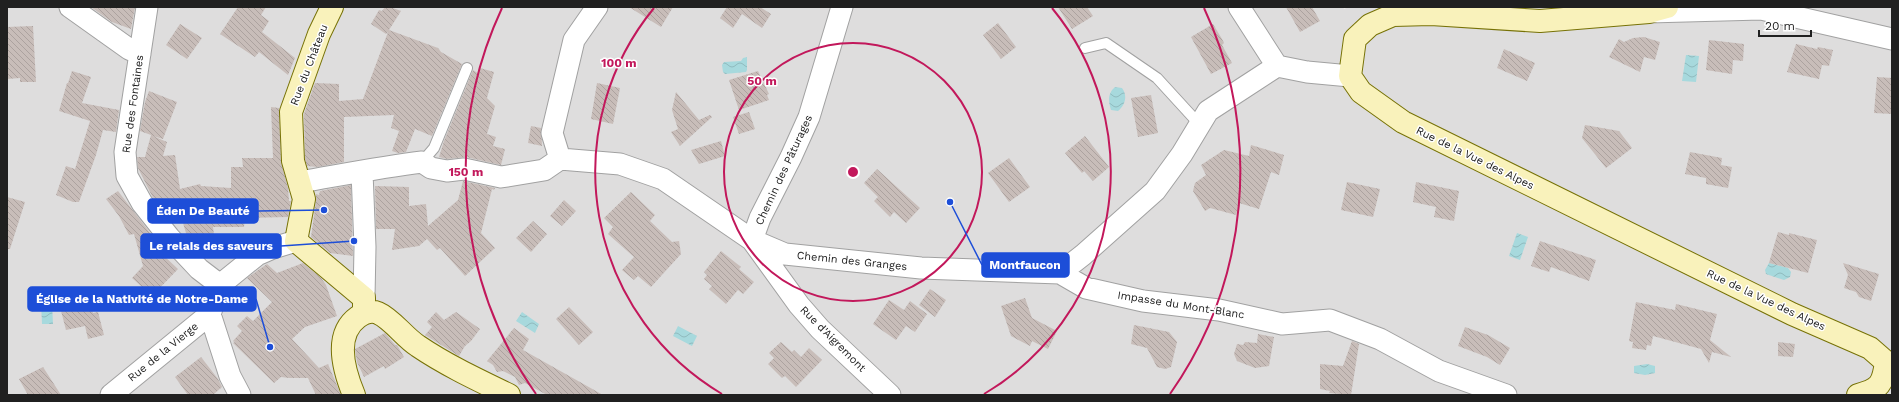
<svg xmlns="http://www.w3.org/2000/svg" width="1899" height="402" font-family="'Work Sans',sans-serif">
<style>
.residential{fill:#dedddd}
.water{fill:url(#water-waves)}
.building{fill:url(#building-back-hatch)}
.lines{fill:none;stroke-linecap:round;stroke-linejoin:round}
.lane-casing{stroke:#a1a1a1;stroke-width:12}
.street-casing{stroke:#a1a1a1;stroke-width:23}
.secondary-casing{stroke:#777206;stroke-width:24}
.lane{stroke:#fff;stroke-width:10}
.street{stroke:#fff;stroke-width:21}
.secondary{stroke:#f9f2bb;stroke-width:22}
.ring{fill:none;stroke:#c2185b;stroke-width:2}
.labels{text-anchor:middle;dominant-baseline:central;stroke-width:3;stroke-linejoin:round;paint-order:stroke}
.street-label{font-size:11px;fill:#202020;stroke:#fff}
.centre{fill:#c2185b;stroke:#fff;stroke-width:2}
.ring-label{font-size:12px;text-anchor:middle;font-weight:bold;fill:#c2185b;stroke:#fff;stroke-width:3;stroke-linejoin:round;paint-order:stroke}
.leader{fill:none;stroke:#1d4ed8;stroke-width:1.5}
.callout-dot{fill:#1d4ed8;stroke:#fff;stroke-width:1.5}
.callout{fill:#1d4ed8;stroke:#1d4ed8;stroke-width:1.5}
.callout-label{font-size:12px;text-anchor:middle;font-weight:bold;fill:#fff}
</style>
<defs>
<pattern id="water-waves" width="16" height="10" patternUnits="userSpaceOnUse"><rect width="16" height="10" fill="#a7d9dd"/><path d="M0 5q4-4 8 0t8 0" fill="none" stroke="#8fbabd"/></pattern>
<pattern id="building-back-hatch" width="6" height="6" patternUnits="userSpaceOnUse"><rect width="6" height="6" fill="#c8bdb9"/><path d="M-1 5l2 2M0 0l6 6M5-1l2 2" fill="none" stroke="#aca29f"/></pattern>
</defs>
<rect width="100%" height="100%" fill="#f0ebe6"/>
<path class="residential" d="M7,7H1343L1344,9L1349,7H1892V395H7Z"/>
<path class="water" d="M1686,55L1699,56L1696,82L1682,81Z
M747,57V70L746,72L725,74L723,72L722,65L724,62L741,61L743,58Z
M1115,87L1122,88C1128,96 1125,105 1118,111L1111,110C1108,101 1108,93 1115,87Z
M1517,233L1528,237L1520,260L1509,256Z
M1769,263L1788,268L1791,272L1790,277L1784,280L1766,274L1765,270Z
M41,303H52L53,324H42Z
M522,312L539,324L535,333L516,321Z
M678,326L697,336L692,346L673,336Z
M1647,364L1655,366V373L1645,375L1634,373V366Z"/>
<path class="building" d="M91,7H135L131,29L112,22Z
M238,7H266L261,15L269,21L262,32L295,58L288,75L259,52L255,57L220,34Z
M385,7H390L401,11L389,30L438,48L441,52L462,64L432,136L415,129L406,152L398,153L392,151L399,131L391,128L394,115L344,117V162L318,167L307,166L305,159L304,114L315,83L339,84V101L363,99L388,32L386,34L371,24L379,10L382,11Z
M629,7H673L661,27Z
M727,7H760L771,14L762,28L742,14L733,28L720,18Z
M1058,7H1087L1093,16L1072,29Z
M1286,7H1312L1320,21L1300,32Z
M998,23L1016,47L1001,59L983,35Z
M180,24L202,38L187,59L166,45Z
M1213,24L1222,39L1224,43L1222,45L1232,63L1211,74L1191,37Z
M33,26L36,82H20V78L7,79V27Z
M1644,37L1660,42L1655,60L1644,57L1640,72L1609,57L1619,39L1624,42L1633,38Z
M1709,40L1744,44L1743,61L1733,60L1732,74L1706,70Z
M1796,44L1817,49L1818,47L1833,50L1829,66L1822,65L1819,79L1787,72Z
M1504,49L1535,63L1527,81L1497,68Z
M480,68L494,72L487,98L495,106L487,134L496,137L493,146L505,149L501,165L466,157L447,159L439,157L444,141L473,70L479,74Z
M72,71L91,77L82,103L119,110L116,132L103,130L96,155L79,202H73L56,195L66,166L75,169L90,121L59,111L67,83H68Z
M758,71L769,94L767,95L769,100L739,110L729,80Z
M1877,77L1892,78V114L1874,113Z
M597,83L620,88L613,124L591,119Z
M149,91L177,102L163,139L153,136L167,142L163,156L175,155L180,189L200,184L201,186L231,188V167H243L242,158H273L271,107L279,108L281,162L288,188L289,201H291L288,217L245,218L244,227H213L214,235L206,238V244L195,247L188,240L181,216H178L175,208L164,212L152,196L138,168L137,157H145L151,135L140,131L145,102Z
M676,92L699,120L710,115L712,117L680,146L671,132L678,129L672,110Z
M1151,95L1158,133L1138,137L1131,98Z
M749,112L755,129L739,134L733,117Z
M1585,125L1619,131L1632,148L1606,168L1582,138Z
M531,126L541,128L542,146L528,143Z
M1085,136L1109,167L1093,181L1084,171L1082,173L1065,153Z
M721,141L725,156L699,164L691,150Z
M1251,145L1284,155L1279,175L1271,172L1259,209L1239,203L1236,215L1210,208L1205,211L1193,191L1195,183L1206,175L1201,165L1224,150L1249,156Z
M1690,152L1722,158L1721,165L1732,167L1728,188L1706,184V178L1685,174Z
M1009,158L1030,187L1009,202L988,173Z
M877,169L920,208L906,223L894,212L890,217L874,201L878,197L864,183Z
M463,181L495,188L494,190L492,189L481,233L495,248L465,276L440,248L437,250L427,239L419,246L392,250L395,229H376L375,186L409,187V206L426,204L428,226L458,200Z
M1347,182L1380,189L1373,217L1341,210Z
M1416,182L1459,191L1454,221L1434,217L1436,207L1413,202Z
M351,185L353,256L330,253L311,237L316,201V194L319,195L320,191Z
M118,191L154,238L147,240L178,269L152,296L132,278L143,266L134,234L129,235L119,216L106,199Z
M631,192L655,215L650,221L672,242L679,241L681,254L651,287L638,276L634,280L622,270L634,257L608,234L613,227L604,218Z
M7,197L25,202L10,249H7Z
M564,200L576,211L562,226L550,216Z
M533,221L547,234L531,252L516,238Z
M1778,232L1789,235V233L1817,240L1808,273L1769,263Z
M1540,241L1596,260L1589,281L1551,267L1549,272L1531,266Z
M721,251L741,267L739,269L754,282L743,294L738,290L726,304L709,289L712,286L704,279L707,275L704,272Z
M303,263L321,278L326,285L337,316L305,327L292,339L319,368L328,364L341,395H316L308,378H289L281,377L274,383L233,343L235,342L233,341L242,331L237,326L247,316L253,321L272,302L247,278L267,264L277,273Z
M1843,263L1879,274L1871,301L1859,297L1856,292L1844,288L1848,275Z
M930,289L946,300L935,317L919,305Z
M1025,298L1032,318L1057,331L1048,349L1032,341L1030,346L1011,336L1001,306Z
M89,299L93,313L98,312L104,335L88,339L85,326L66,330L60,307Z
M889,300L904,310L910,301L927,314L915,332L906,326L896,340L873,324Z
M1636,302L1675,310L1676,304L1717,314L1710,340L1731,357L1712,352L1709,363L1701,349L1653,336L1651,346L1647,345L1646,350L1632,348L1633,342L1629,341Z
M569,307L593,332L579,345L556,319Z
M436,312L444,320L456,312L480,329L471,341L465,346L459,356L425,335L432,327L427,322Z
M1134,325L1169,332L1177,342L1171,367L1165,369L1157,367L1147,348L1131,344Z
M1465,327L1488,335L1510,348L1500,365L1487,357L1458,346Z
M514,328L529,339L523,350L603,395H547L525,383L519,385L515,377L503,371L497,372L493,365L487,361Z
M385,333L395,345H397L404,357L385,369L384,366L364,377L357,362L355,349Z
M1258,334L1274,337L1269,366L1255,368L1237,361L1234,354L1237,344L1243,345L1245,342L1257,343Z
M1352,341L1359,344L1351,395L1329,393L1330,391L1320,389V364L1343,366Z
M781,342L792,352L794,350L801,357L809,348L822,360L796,387L785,376L782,378L768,364L774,358L769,353Z
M1778,342L1795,344L1793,357L1778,356Z
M201,357L218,379L222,387L213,395H188L175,377Z
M43,367L61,395H28L19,379Z"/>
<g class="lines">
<g class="lane-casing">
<path id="lane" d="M1085,48L1106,43L1157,78L1200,125
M422,162L434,148L467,68"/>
</g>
<g class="street-casing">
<path id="street" d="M70,7L129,49L140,54
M147,7L125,152L127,176L142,203L169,237L199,269L220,285
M1239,7L1277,66
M1649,12L1761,9L1892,39
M560,159L552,133L574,40L597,7
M362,172L365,247L364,298
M300,182C341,175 381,167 422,162L431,168L447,171L464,169L501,177L544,170L560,159L620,164L663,179L752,240L785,254L921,268L1060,273L1083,255L1155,191L1182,154L1208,111L1277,66L1307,72L1350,76
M752,240L760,218L791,157L809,117L842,7
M752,240L799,305L820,329L890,395
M1060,273L1086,288L1143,301L1219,310L1282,324L1330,320L1380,339L1439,371L1506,395
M220,285L257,255L273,248L296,241
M210,314L230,376L240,395
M111,395L210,314L220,285"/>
</g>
<g class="secondary-casing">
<path id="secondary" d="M332,7L319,34L291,112L293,161L304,199L296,241L364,298V313
M1667,7L1649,12L1540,21L1431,14L1393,15L1370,25L1355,39L1350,76L1361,92L1403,122L1792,314L1870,348L1886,362C1883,384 1880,389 1858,395
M354,395C344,371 333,335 358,317C364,313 371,310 378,313C392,319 404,337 418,346C446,365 478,380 509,395"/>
</g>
<use href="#lane" class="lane"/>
<use href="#street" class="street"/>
<use href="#secondary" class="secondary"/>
</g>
<g class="ring">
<circle cx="853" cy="172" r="129"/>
<path d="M722 394A258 258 0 0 1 654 8M1052 8A258 258 0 0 1 984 394"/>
<path d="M536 394A387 387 0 0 1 502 8M1204 8A387 387 0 0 1 1170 394"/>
</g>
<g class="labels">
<g class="street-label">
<text transform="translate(309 65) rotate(-69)">Rue du Château</text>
<text transform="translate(133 104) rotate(-82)">Rue des Fontaines</text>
<text transform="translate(1475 158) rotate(26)">Rue de la Vue des Alpes</text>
<text transform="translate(784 170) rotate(-65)">Chemin des Pâturages</text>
<text transform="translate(852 261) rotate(6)">Chemin des Granges</text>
<text transform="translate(1766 300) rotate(25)">Rue de la Vue des Alpes</text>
<text transform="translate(1181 305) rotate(9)">Impasse du Mont-Blanc</text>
<text transform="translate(833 339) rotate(45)">Rue d'Aigremont</text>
<text transform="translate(163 352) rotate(-39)">Rue de la Vierge</text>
</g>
</g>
<circle cx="853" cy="172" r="6" class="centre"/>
<g class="ring-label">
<text x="619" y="67">100 m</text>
<text x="762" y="85">50 m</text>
<text x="466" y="176">150 m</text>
</g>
<path class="leader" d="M324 210L258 211M354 241L281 246M950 202L982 265M270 347L256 299"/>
<g class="callout-dot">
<circle cx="324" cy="210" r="4"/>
<circle cx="354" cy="241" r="4"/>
<circle cx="950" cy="202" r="4"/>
<circle cx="270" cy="347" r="4"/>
</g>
<g class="callout">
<rect x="148" y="199" width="110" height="24" rx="4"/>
<rect x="141" y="234" width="140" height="24" rx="4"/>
<rect x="982" y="253" width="87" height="24" rx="4"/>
<rect x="28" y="287" width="228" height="24" rx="4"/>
</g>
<g class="callout-label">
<text x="203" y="215">Éden De Beauté</text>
<text x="211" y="250">Le relais des saveurs</text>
<text x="1025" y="269">Montfaucon</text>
<text x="142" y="303">Église de la Nativité de Notre-Dame</text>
</g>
<rect width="1899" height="402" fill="none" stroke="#202020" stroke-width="16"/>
<path d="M1759 30v6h52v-6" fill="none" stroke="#202020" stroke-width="2"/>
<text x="1765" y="30" font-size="12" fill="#202020" stroke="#ffffff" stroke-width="3" paint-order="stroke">20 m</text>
</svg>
